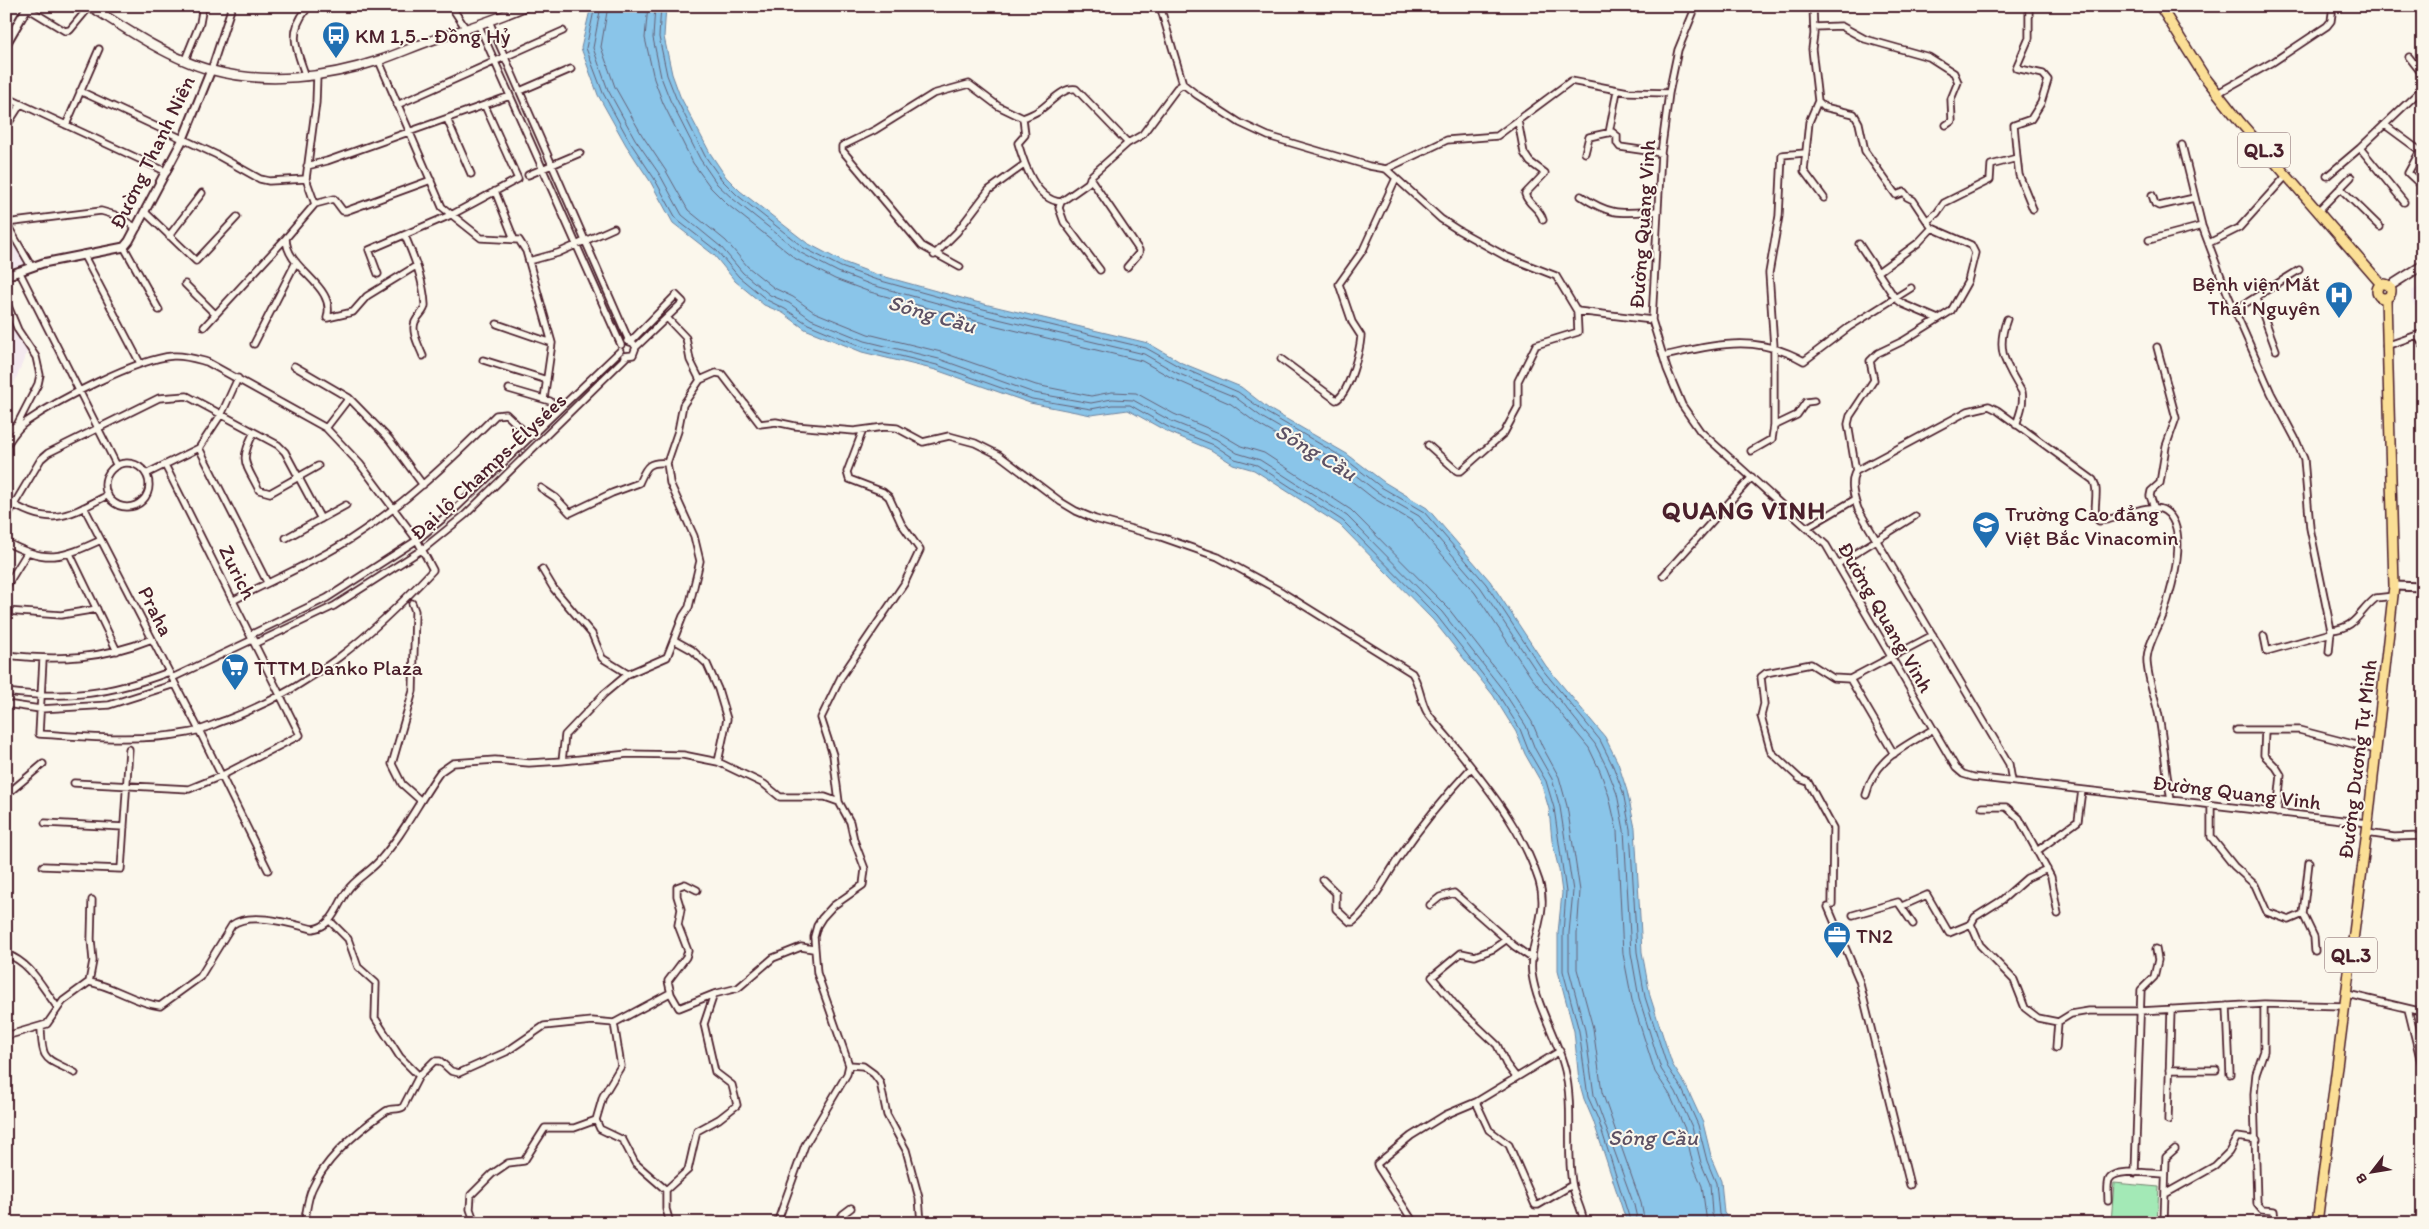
<svg xmlns="http://www.w3.org/2000/svg" width="2429" height="1229" font-family="Itim,sans-serif">
<style>
.built{fill:#f4e9ef}
.green{fill:#a3e9b6;stroke:#768470}
.water{fill:#8ac5e9;stroke:#70839d}
.lines{fill:none;stroke-linecap:round;stroke-linejoin:round}
.shore{stroke:#646177;stroke-width:1}
.minor-casing{stroke:#4a1f2b;stroke-width:9}
.tertiary-casing{stroke:#4a1f2b;stroke-width:11}
.secondary-casing{stroke:#4a1f2b;stroke-width:11}
.trunk-casing{stroke:#4a1f2b;stroke-width:12}
.minor{stroke:#fbf7ec;stroke-width:5.5}
.tertiary{stroke:#fbf7ec;stroke-width:7}
.secondary{stroke:#fbf7ec;stroke-width:8}
.trunk{stroke:#fbdf96;stroke-width:9}
.labels{text-anchor:middle;dominant-baseline:central;stroke-width:4;stroke-linejoin:round;paint-order:stroke}
.shield{fill:#fbf7ec;stroke:#7f6065;stroke-width:1}
.shield-label{font-size:20px;font-weight:bold;fill:#4a1f2b}
.poi-label{font-size:21px;fill:#4a1f2b;stroke:#fbf7ec;text-anchor:start}
.street-label{font-size:21px;fill:#4a1f2b;stroke:#fbf7ec}
.water-label{font-size:22px;font-style:italic;fill:#5d5164;stroke:#fbf7ec}
.district-label{font-size:26px;font-weight:bold;letter-spacing:1px;fill:#4a1f2b;stroke:#fbf7ec}
</style>
<rect width="100%" height="100%" fill="#fbf7ec"/>
<filter id="ink" filterUnits="userSpaceOnUse"><feTurbulence type="fractalNoise" baseFrequency=".02" numOctaves="2"/><feDisplacementMap in="SourceGraphic" scale="10" xChannelSelector="R" yChannelSelector="G"/><feConvolveMatrix kernelMatrix="1 2 1 2 8 2 1 2 1" color-interpolation-filters="sRGB"/></filter>
<g filter="url(#ink)">
<path class="built" d="M6,226L26,263L6,270Z
M2423,283V320L2411,299L2412,291Z
M6,311L27,352L6,403Z"/>
<path class="green" d="M2114,1183L2159,1187L2157,1223H2111Z"/>
<path class="water" d="M591,6H666L664,37L672,74L680,96L710,153L726,177L740,191L807,243L843,262L875,274L976,302L1148,343L1182,363L1241,387L1269,409L1347,454L1384,482L1427,508L1490,581L1546,666L1605,737L1618,763L1627,791L1635,828L1642,952L1650,996L1672,1064L1686,1086L1703,1123L1712,1160L1721,1181L1724,1213L1732,1223H1627L1593,1120L1584,1099L1579,1081L1574,1031L1558,971V933L1562,893L1559,870L1552,841L1549,809L1541,782L1525,754L1516,732L1493,695L1433,620L1340,525L1254,470L1233,464L1211,450L1166,431L1128,410L1091,415L1030,403L936,370L862,352L805,329L783,313L764,305L735,281L714,255L673,223L650,181L626,145L598,95L581,48Z"/>
<g class="lines">
<path class="shore" d="M595,6L586,48L603,93L630,142L654,178L677,220L717,251L739,277L767,300L785,309L808,324L863,347L937,365L1032,399L1091,409L1112,405H1130L1168,427L1214,445L1235,459L1257,465L1343,521L1437,616L1497,693L1520,729L1529,752L1546,781L1554,808L1566,892L1563,933V971L1579,1031L1588,1097L1598,1119L1631,1223
M601,6L593,48L608,90L635,139L660,175L682,215L721,247L743,273L770,295L789,303L811,319L865,341L939,359L1034,393L1091,403L1112,399L1133,400L1171,421L1216,439L1237,453L1260,460L1347,516L1442,612L1502,689L1526,726L1535,749L1552,779L1560,807L1573,891L1569,933V970L1585,1030L1594,1095L1634,1205L1638,1223
M608,6L601,47L615,87L642,135L666,171L688,210L726,241L748,267L774,288L793,297L814,312L868,334L941,352L1036,385L1091,396L1112,392L1136,393L1174,414L1219,433L1241,446L1264,453L1351,510L1448,608L1508,685L1532,722L1542,746L1559,777L1567,806L1580,891L1577,934V969L1593,1028L1602,1092L1641,1203L1645,1223
M648,6L645,38L654,79L663,103L693,163L711,188L728,205L796,259L835,279L870,292L972,320L1142,361L1174,379L1231,404L1259,425L1336,469L1373,498L1414,522L1475,593L1531,677L1589,748L1600,771L1609,796L1617,831L1623,954L1632,1000L1655,1072L1670,1095L1685,1129L1693,1165L1702,1186L1707,1223
M655,6L653,38L661,77L670,100L700,159L717,184L733,199L801,253L838,272L872,285L973,313L1144,354L1177,373L1235,397L1263,418L1340,463L1377,492L1419,516L1481,588L1537,672L1595,744L1607,768L1617,794L1624,830L1631,953L1639,998L1661,1069L1676,1092L1692,1127L1701,1163L1710,1184L1712,1214L1716,1223
M661,6L659,37L667,75L676,98L705,156L722,180L737,195L804,248L841,267L874,279L975,307L1146,348L1180,367L1238,392L1267,413L1344,458L1381,487L1424,512L1486,584L1542,669L1600,740L1613,766L1623,792L1630,829L1637,952L1645,997L1667,1066L1682,1089L1698,1125L1707,1161L1716,1183L1719,1214L1725,1223"/>
<g class="minor-casing">
<path id="minor" d="M451,6L466,29
M1160,6L1183,84L1197,95L1240,123L1268,136L1369,166L1386,169L1447,140L1497,136L1571,81L1628,92L1669,93
M1696,6L1678,50L1669,93L1661,153L1652,320L1667,369L1682,405L1700,431L1826,545L1956,768L1963,774L1973,777L2368,823
M1813,6L1814,34L1812,49L1818,101L1809,122L1804,171L1824,198
M27,8L65,31L70,30L90,6
M489,21L629,341
M479,26L621,345
M1814,27L1841,26L1865,39L1929,57L1954,73L1958,82L1951,99L1952,121L1946,125
M2409,57L2423,75
M185,60L200,23L203,6
M379,61L442,207L481,238L519,240L526,251L552,343L544,399
M211,70L232,6
M317,75L316,103L306,179L315,204L286,238C286,270 337,285 327,318L353,312L367,296L416,266
M306,77C297,50 287,34 306,10
M80,91L217,155L260,179L269,181L306,179
M520,91L571,69
M2218,93L2273,62L2327,26L2331,21L2333,6
M6,97L167,172
M1818,101L1824,107L1854,114L1859,123L1865,151L1896,195L1904,192L1908,197
M397,105L563,31
M1023,118L1025,135L1018,143C1024,163 1035,200 1061,202L1088,183L1092,175L1128,143L1142,135L1177,88L1183,84
M447,119L471,174
M1518,121L1524,153L1530,162L1545,173L1525,194C1528,205 1540,208 1543,220
M66,125L99,49
M2385,125L2423,153
M6,127L20,105
M1609,133L1617,91
M2182,145L2202,226L2228,295L2271,393L2295,438L2304,459L2310,528L2331,630L2329,652
M2420,151L2408,173L2423,187
M1585,153L1589,137L1612,132L1617,136V143L1620,147L1661,153
M2017,158L2014,125L2031,119L2041,103L2048,80L2043,74L2016,68L2029,38V6
M307,166L327,161L510,96
M1386,169L1441,219L1458,230L1505,256L1556,276L1577,311L1652,320
M528,175L580,153
M2327,176L2360,148
M1090,178L1139,250V253L1127,267
M2340,188L2380,227
M495,191L514,239
M2152,195L2155,204L2159,206L2194,198
M1581,196C1612,217 1622,213 1658,211
M1907,197L1913,200L1927,221
M1061,202L1059,208L1064,222L1100,270
M2404,202L2360,148L2422,89
M315,204L334,199L343,211H346L431,180
M2317,212L2351,177
M146,213L196,261L237,217
M6,223L101,211L115,215L137,228
M6,223L31,266
M169,236L202,193
M405,236C414,257 424,282 425,305C425,312 418,315 415,322C411,332 419,346 423,356
M2149,240L2202,226
M2209,243L2239,228L2286,176
M1859,244L1895,298L1903,304L1938,319
M124,247L159,310
M83,254L140,363
M934,255L957,232L989,190L1025,164
M529,261L558,253L614,228
M960,267L922,246L842,150V146L875,130L933,94L969,84L998,106L1023,118C1028,116 1033,114 1038,111C1049,105 1061,87 1076,89L1128,143
M19,271L117,466
M1878,272L1918,243L1932,228
M378,274L369,250L453,214L518,179L485,106
M185,284L215,314
M2257,298L2276,350
M6,301L18,330L36,357L40,375L38,384L17,425L6,431
M2235,310L2299,270
M2007,319C1995,351 2006,364 2022,392C2024,404 2020,413 2016,425
M497,324L552,343
M204,327L286,238
M2418,335L2423,345
M627,341L633,343L636,347
M254,344L296,262
M2386,346L2423,333
M624,356L633,355L636,347L683,302L676,295L631,341
M1663,356C1716,345 1754,333 1804,361L1849,327L1911,288
M1281,359L1336,400C1349,394 1360,350 1361,336L1352,322L1339,284L1363,250L1396,178
M483,360L547,380
M294,366L349,398L389,439L423,485
M700,380L716,373L722,374L760,424L776,422L795,426L854,431L884,427L897,428L923,442L949,436L975,443L999,455L1061,502L1076,511L1095,519L1161,537L1218,557L1282,592L1412,673C1420,685 1420,700 1427,712C1436,725 1448,737 1458,750C1491,792 1522,829 1539,881C1550,915 1528,941 1532,974C1537,1008 1557,1037 1565,1070C1574,1107 1566,1146 1572,1183C1574,1197 1582,1208 1584,1223
M509,389L550,401
M1774,426V347L1769,273L1779,216L1782,155L1805,153
M326,428L349,398
M254,432C239,462 245,462 259,490L270,493L318,466
M1428,445L1457,471H1461L1504,433L1518,407V381L1536,345L1578,332L1577,311
M6,446C12,437 17,428 26,422C58,400 136,359 173,356C185,355 196,359 207,362L326,428L360,464L417,540L433,570C372,635 312,688 226,720C214,724 200,731 187,733C138,742 89,737 39,734L43,660
M199,448L267,582
M1751,451L1772,439L1774,426L1797,415L1806,402L1814,401
M105 485a22 22 0 1 1 44 0a22 22 0 1 1-44 0Z
M1856,471L1848,424L1850,416L1874,380L1870,361L1878,353L1903,341L1951,311L1968,281L1975,253L1971,245L1932,228L1927,221L1937,213L1944,203L1990,180L1991,165L2017,158L2019,175L2033,209
M146,474L199,448L222,413L238,378
M541,488L556,498L570,513L612,493L639,483C646,468 647,461 667,463
M6,500C50,528 66,517 108,495
M84,507L199,730L268,870
M2154,507L2150,496L2151,491L2160,483L2166,446L2176,418L2157,347
M6,518L41,459L48,453L159,398L187,396L278,445L285,452L321,519
M1808,527L1854,500
M286,538L346,505
M6,542C46,564 62,558 101,540
M70,554L117,651
M1838,564L1915,516
M542,569L554,589L592,634L602,658L628,674
M1663,576L1752,477
M6,587L27,553
M234,600C272,580 313,563 349,540C404,505 450,461 496,415L506,414L530,437
M412,603L415,611L413,691L392,764L402,784L420,800
M6,611L61,615L97,609
M2331,630C2357,628 2358,612 2376,598L2394,596
M252,634L327,598L417,540L457,507L620,351
M2264,636L2267,651L2331,633
M674,640L692,650L707,664L718,689L727,719L718,762
M256,643L334,606L423,549L465,515L626,357
M6,655C59,661 102,659 152,639
M172,678L254,639
M1850,679L1894,754
M6,692C68,700 111,694 169,672
M6,704L40,709L109,705L175,684
M2237,730H2299L2376,750
M2265,730L2264,755L2276,767L2281,775L2277,813
M562,761L628,754L683,755L718,762L764,784L780,797H825L839,802
M2012,781L2009,764L1858,509C1854,498 1849,482 1856,471L1968,411L1989,406L1997,410L2093,480C2101,492 2090,511 2099,521C2117,521 2149,500 2165,511C2191,529 2171,591 2163,615C2158,629 2148,643 2147,658C2146,674 2156,700 2159,717C2164,745 2166,773 2171,800
M74,783L189,789L221,776L300,735L165,465
M6,795L43,764
M1866,795C1876,757 1902,749 1933,729
M2211,805V837L2234,866L2255,885L2267,912L2289,920L2303,914
M1982,807H2006L2019,818L2051,877L2058,914
M45,823L124,827
M2367,833L2394,837L2423,836
M2037,851L2078,821L2082,790
M2309,862L2303,914L2314,937L2315,951
M43,866L121,869L129,749
M2047,869L2027,878L2002,900L1975,917L1971,924L1980,945L2014,980L2025,1008L2038,1018L2058,1022
M1323,880L1336,893V909L1350,922H1353C1372,905 1384,880 1398,859C1420,827 1445,796 1471,768
M697,890L685,884L677,887V896L681,909L678,925L688,951L686,957L668,981L671,994L679,1008L714,994L738,988L773,958L801,947L813,949
M1832,904L1833,828L1808,782L1800,779L1771,752L1761,716L1764,704L1761,677L1766,673L1811,664L1833,678L1850,679L1933,635
M1430,905L1440,897L1454,893L1514,946L1533,959
M1902,906L1927,895L1949,933L1971,924
M1828,907L1859,980L1910,1185
M1853,915L1898,902L1913,924
M329,920L348,939L358,967L376,983L375,1018L400,1057L419,1076
M1507,939L1493,949L1475,956L1461,953L1432,977L1456,1006L1497,1045L1506,1064L1516,1077
M6,954C32,963 42,988 58,1008
M89,982C114,986 135,1003 160,1006L200,977L232,925C250,911 292,924 313,929C335,926 338,901 350,887C359,877 370,871 379,861C403,835 419,801 440,772L453,763L495,760L529,763L562,761L565,735L604,694L628,674L667,657L683,616L689,607L700,561L694,536L670,483L667,463L678,431L683,405L700,380L690,360L686,338L667,318
M2347,994L2423,1012
M2264,1004V1051L2256,1074L2254,1094L2257,1204L2262,1210L2274,1211L2275,1223
M2227,1006L2230,1074
M2408,1009L2423,1070
M41,1027C42,1064 46,1057 75,1073
M6,1036L47,1024L63,1001L89,982L93,961L91,939L92,900
M2056,1048L2058,1022L2071,1014L2089,1011H2140L2264,1004L2345,1006
M849,1065L863,1066L874,1074L880,1082L887,1115L906,1150L919,1198L921,1223
M2169,1070H2216
M1476,1102L1489,1130L1509,1145L1535,1205H1538L1572,1185
M596,1120L600,1129L623,1140L635,1163L666,1190V1209L670,1223
M2168,1120L2171,1009
M2135,1173L2141,990L2154,977L2158,960L2156,949
M666,1190L688,1170L697,1131L719,1119L737,1105L732,1085L715,1072L704,1024L714,994
M2165,1194L2215,1166L2229,1152L2237,1137L2257,1140
M2108,1200C2108,1194 2107,1185 2109,1180C2115,1167 2153,1174 2165,1174
M304,1223C307,1211 307,1200 312,1189C325,1159 359,1130 386,1111C392,1107 397,1111 403,1107L419,1076L434,1061H440L451,1071L459,1073L506,1052L544,1026L592,1021L614,1023L670,993
M475,1223L470,1209L471,1195L492,1174L508,1163L524,1161L545,1128H574L596,1120L603,1096L621,1066L614,1023
M777,1223L805,1145L847,1074L849,1065L817,973L814,937L817,926L822,918L833,906L863,885L865,869L854,840L850,822L839,802L833,755L821,718L841,677L904,584L920,550L901,523L889,497L883,492L849,479L847,472L863,430
M837,1223L843,1214L851,1208
M1414,1223L1378,1167L1377,1164L1411,1136L1445,1115L1476,1102L1560,1051
M2164,1223L2166,1157L2175,1149"/>
</g>
<g class="tertiary-casing">
<path id="tertiary" d="M6,44L28,6
M6,276L43,263L124,247L129,241L183,139L211,70
M2394,586L2423,587"/>
</g>
<g class="secondary-casing">
<path id="secondary" d="M90,6C124,28 172,60 211,70C266,85 326,78 380,60C398,54 415,46 433,40C464,29 496,20 526,6
M2390,286L2423,265"/>
</g>
<g class="trunk-casing">
<path id="trunk" d="M2160,6L2204,76L2240,122L2381,284
M2377 291a7 7 0 1 1 14 0a7 7 0 1 1-14 0Z
M2317,1223L2368,823L2394,586L2386,298"/>
</g>
<use href="#minor" class="minor"/>
<use href="#tertiary" class="tertiary"/>
<use href="#secondary" class="secondary"/>
<use href="#trunk" class="trunk"/>
</g>
</g>
<defs>
<g id="bus-pin" transform="scale(1.4375)"><path d="M0 17L-7.5 6A9.5 9.5 0 1 1 7.5 6Z" fill="#1f6fb2" stroke="#fbf7ec"/><path d="M-5-6H5V4H4V6H2V4H-2V6H-4V4H-5ZM-3.5-4V0h7V-4ZM-3.5 1.2v1.5H-2V1.2ZM2 1.2v1.5H3.5V1.2Z" fill="#fff"/></g>
<g id="hospital-pin" transform="scale(1.4375)"><path d="M0 17L-7.5 6A9.5 9.5 0 1 1 7.5 6Z" fill="#1f6fb2" stroke="#fbf7ec"/><path d="M-5-5h3v3.5h4V-5h3V5h-3V1.5h-4V5h-3Z" fill="#fff"/></g>
<g id="university-pin" transform="scale(1.4375)"><path d="M0 17L-7.5 6A9.5 9.5 0 1 1 7.5 6Z" fill="#1f6fb2" stroke="#fbf7ec"/><path d="M0-5L7-2L0 1L-7-2ZM-4 1L0 2.5L4 1V4Q0 6-4 4Z" fill="#fff"/></g>
<g id="supermarket-pin" transform="scale(1.4375)"><path d="M0 17L-7.5 6A9.5 9.5 0 1 1 7.5 6Z" fill="#1f6fb2" stroke="#fbf7ec"/><path d="M-6-5.5h2.5l.6 2H6L4.5 2H-2.5L-4.4-4H-6ZM-1.5 3.2a1.3 1.3 0 1 0 .1 0ZM3 3.2a1.3 1.3 0 1 0 .1 0Z" fill="#fff"/></g>
<g id="office-pin" transform="scale(1.4375)"><path d="M0 17L-7.5 6A9.5 9.5 0 1 1 7.5 6Z" fill="#1f6fb2" stroke="#fbf7ec"/><path d="M-6-3h4V-5.5h4V-3h4V5H-6ZM-1-4.5V-3h2v-1.5ZM-6 0V1H6V0Z" fill="#fff"/></g>
</defs>
<g fill-rule="evenodd">
<use href="#bus-pin" x="336" y="35"/>
<use href="#hospital-pin" x="2339" y="295"/>
<use href="#university-pin" x="1986" y="525"/>
<use href="#supermarket-pin" x="235" y="667"/>
<use href="#office-pin" x="1837" y="935"/>
</g>
<g class="labels">
<g class="shield">
<rect x="2238" y="132.5" width="52" height="35" rx="4"/>
<rect x="2325" y="937.5" width="52" height="35" rx="4"/>
</g>
<g class="shield-label">
<text x="2264" y="150">QL.3</text>
<text x="2351" y="955">QL.3</text>
</g>
<g class="poi-label">
<text x="355" y="35">KM 1,5 - Đồng Hỷ</text>
<text x="2320" y="283" text-anchor="end">Bệnh viện Mắt<tspan x="2320" dy="24">Thái Nguyên</tspan></text>
<text x="2005" y="513">Trường Cao đẳng<tspan x="2005" dy="24">Việt Bắc Vinacomin</tspan></text>
<text x="254" y="667">TTTM Danko Plaza</text>
<text x="1856" y="935">TN2</text>
</g>
<g class="street-label">
<text transform="translate(152 152) rotate(-64)">Đường Thanh Niên</text>
<text transform="translate(1642 224) rotate(-86)">Đường Quang Vinh</text>
<text transform="translate(488 466) rotate(-43)">Đại lộ Champs-Élysées</text>
<text transform="translate(238 572) rotate(63)">Zurich</text>
<text transform="translate(156 611) rotate(63)">Praha</text>
<text transform="translate(1886 617) rotate(60)">Đường Quang Vinh</text>
<text transform="translate(2357 759) rotate(-83)">Đường Dương Tự Minh</text>
<text transform="translate(2237 792) rotate(7)">Đường Quang Vinh</text>
</g>
<g class="water-label">
<text transform="translate(932 314) rotate(16)">Sông Cầu</text>
<text transform="translate(1316 452) rotate(31)">Sông Cầu</text>
<text x="1653" y="1137">Sông Cầu</text>
</g>
<g class="district-label">
<text x="1744" y="510">QUANG VINH</text>
</g>
</g>
<rect width="2429" height="1229" fill="none" stroke="#fbf7ec" stroke-width="25"/>
<rect x="12" y="12" width="2404" height="1204" fill="none" stroke="#4a1f2b" stroke-width="2" filter="url(#ink)"/>
<g transform="translate(2372 1172) rotate(239)" stroke="#fbf7ec" stroke-width="4" paint-order="stroke">
<path d="M0-4L9 19L0 12L-9 19Z" fill="#4a1f2b"/>
<text y="-8" font-size="14" font-weight="bold" text-anchor="middle" fill="#4a1f2b">B</text>
</g>
</svg>
